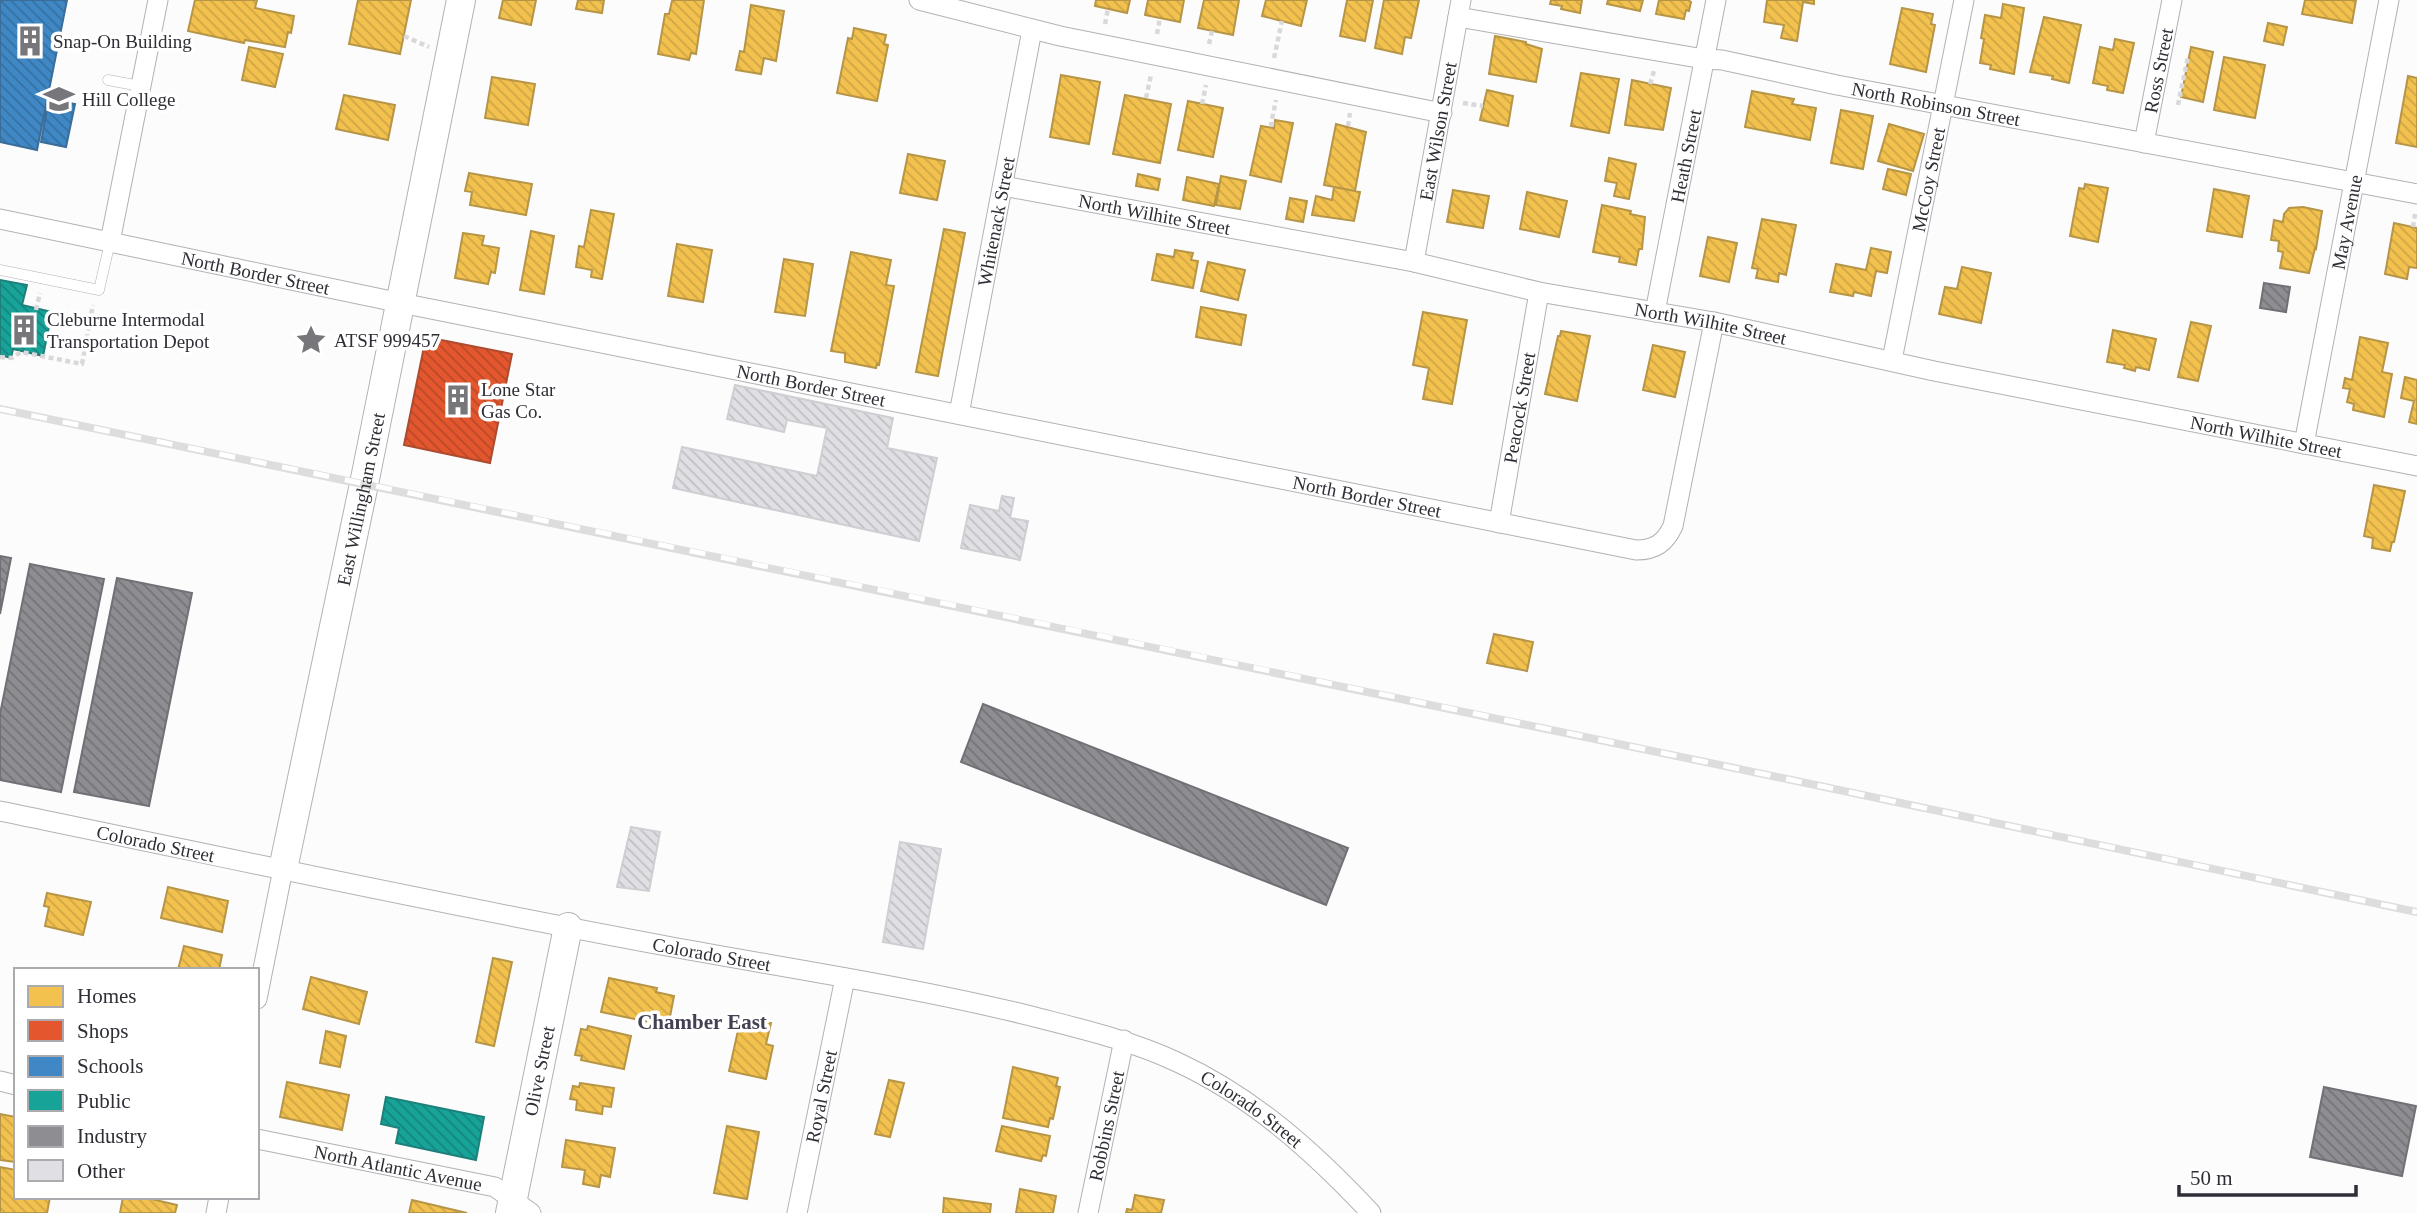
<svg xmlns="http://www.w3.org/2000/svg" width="2417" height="1213" font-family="Georgia,serif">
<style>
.homes{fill:url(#homes-back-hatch);stroke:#b79547;stroke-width:2}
.shops{fill:url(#shops-back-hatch);stroke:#ad4b30;stroke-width:2}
.schools{fill:url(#schools-back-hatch);stroke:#3a6d9a;stroke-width:2}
.public{fill:url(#public-back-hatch);stroke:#1e807b;stroke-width:2}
.industry{fill:url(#industry-back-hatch);stroke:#707076;stroke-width:2}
.building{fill:url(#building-back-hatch);stroke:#cfcfd3;stroke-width:2}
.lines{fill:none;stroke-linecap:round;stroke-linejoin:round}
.lane-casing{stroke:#b2b2b6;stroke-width:11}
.street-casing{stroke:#b2b2b6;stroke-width:21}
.secondary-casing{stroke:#b2b2b6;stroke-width:30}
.path{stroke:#d9d9d9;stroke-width:4.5;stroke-dasharray:5 3.5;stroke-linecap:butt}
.lane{stroke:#fff;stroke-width:10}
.street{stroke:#fff;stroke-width:19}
.secondary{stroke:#fff;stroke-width:28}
.rail-casing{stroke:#ddd;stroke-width:8}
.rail{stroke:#fff;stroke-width:5;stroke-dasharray:16;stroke-linecap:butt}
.labels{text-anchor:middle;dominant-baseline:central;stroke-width:7;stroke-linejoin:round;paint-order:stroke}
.poi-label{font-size:19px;fill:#2e2e36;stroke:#fff;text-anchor:start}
.street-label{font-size:19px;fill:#2e2e36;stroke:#fff}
.neighbourhood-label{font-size:21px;font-weight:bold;fill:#424153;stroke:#fff}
</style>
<defs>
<pattern id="homes-back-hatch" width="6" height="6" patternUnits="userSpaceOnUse" patternTransform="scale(1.75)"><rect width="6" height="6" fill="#f2c14e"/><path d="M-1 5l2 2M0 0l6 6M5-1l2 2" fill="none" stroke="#d0a645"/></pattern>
<pattern id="shops-back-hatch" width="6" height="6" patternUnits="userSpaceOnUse" patternTransform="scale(1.75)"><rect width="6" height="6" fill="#e4572e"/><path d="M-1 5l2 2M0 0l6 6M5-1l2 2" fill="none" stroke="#b94828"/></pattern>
<pattern id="schools-back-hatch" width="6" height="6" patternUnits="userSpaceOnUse" patternTransform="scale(1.75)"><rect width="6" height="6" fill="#3f88c5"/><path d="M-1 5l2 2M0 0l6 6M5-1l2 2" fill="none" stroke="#3570a1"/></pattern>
<pattern id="public-back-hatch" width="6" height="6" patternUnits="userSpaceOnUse" patternTransform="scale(1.75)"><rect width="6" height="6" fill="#17a398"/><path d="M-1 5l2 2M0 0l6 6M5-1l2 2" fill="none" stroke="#15857d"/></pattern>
<pattern id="industry-back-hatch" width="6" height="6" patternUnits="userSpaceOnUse" patternTransform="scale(1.75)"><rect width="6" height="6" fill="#8d8d92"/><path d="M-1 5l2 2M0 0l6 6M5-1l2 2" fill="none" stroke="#747478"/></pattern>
<pattern id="building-back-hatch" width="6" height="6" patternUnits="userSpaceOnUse" patternTransform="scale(1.75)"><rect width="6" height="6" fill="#e0e0e4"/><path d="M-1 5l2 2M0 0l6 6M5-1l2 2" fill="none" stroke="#c0c0c4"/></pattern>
</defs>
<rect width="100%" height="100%" fill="#fcfcfc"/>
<path class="homes" d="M195,0H257L255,8L294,16L291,33L288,32L285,47L245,40L244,43L188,31Z
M358,0H411L400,54L349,44Z
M503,0H536L531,25L499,18Z
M578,0H604L602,13L576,9Z
M674,0H704L696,54L691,53L689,60L658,54L665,14H669L672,1Z
M1096,0H1130L1127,13L1095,6Z
M1148,0H1184L1180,22L1145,15Z
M1204,0H1239L1233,35L1198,28Z
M1266,0H1307L1301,26L1262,16Z
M1347,0H1373L1365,41L1340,36Z
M1384,0H1419L1411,38L1405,37L1402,54L1375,48Z
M1551,0H1582L1580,13L1561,9L1562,6L1550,4Z
M1608,0H1643L1640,11L1607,4Z
M1659,0H1688L1691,2L1689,11L1686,10L1684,19L1656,14Z
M1767,0H1814V4L1803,2L1797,41L1781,38L1784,25L1764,22Z
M2305,0H2356L2352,23L2302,14Z
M2003,4L2024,8L2014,74L1990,69L1991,65L1980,63L1984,39L1981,38L1985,15L2001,18Z
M751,5L784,11L776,61L764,58L761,74L736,70L740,51L744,52Z
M1902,8L1933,14L1931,24L1935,25L1926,72L1890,64Z
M2044,17L2081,25L2069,83L2052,79L2053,76L2030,72Z
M2268,23L2287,27L2283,45L2264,41Z
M854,28L886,35L884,44L888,45L877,101L837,93L848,38L852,39Z
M1495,36L1526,42V44L1542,49L1536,82L1489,74Z
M2115,39L2134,43L2123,93L2107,90L2108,86L2093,83L2100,47L2113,50Z
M249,47L283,54L275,87L242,80Z
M2191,47L2213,52L2203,102L2181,97Z
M2224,57L2265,65L2255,118L2214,110Z
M1581,73L1619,79L1609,133L1571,126Z
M1061,75L1100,82L1089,144L1050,137Z
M2408,76L2417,78V147L2396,143Z
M492,77L535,84L528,125L485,118Z
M1632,80L1671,88L1663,130L1625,125Z
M1487,90L1513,96L1508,126L1480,120Z
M1752,91L1794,99L1792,104L1816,108L1810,140L1745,127Z
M344,95L395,105L388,140L336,129Z
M1125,95L1171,104L1160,163L1113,154Z
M1188,101L1223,108L1213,157L1178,150Z
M1841,110L1873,116L1863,169L1831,163Z
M1275,120L1293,123L1281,182L1250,175L1261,126L1274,128Z
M1336,124L1366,132L1355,191L1324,185Z
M1889,124L1924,134L1913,171L1878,161Z
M908,154L945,161L937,200L900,193Z
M1609,158L1636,164L1629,199L1614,196L1617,183L1605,181Z
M1888,169L1911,174L1906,195L1883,189Z
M469,173L532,184L526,215L470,205L472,192L465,191Z
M1138,174L1160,179L1158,190L1136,186Z
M1221,176L1246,181L1240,209L1216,205Z
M1187,177L1219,184L1214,206L1183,200Z
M2085,184L2108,188L2098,242L2070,236L2079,188L2084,189Z
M1334,187L1360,192L1354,221L1312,215L1316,196L1332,200Z
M2214,189L2249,196L2242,237L2207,231Z
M1453,190L1489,196L1483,228L1447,222Z
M1527,192L1567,201L1559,237L1520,229Z
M1290,198L1307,201L1303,222L1286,219Z
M1602,205L1631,211L1630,214L1645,217L1642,249H1639L1636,265L1619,262L1620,257L1593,252Z
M2303,207L2322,211L2316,249L2315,248L2309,273L2280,268L2283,252L2278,251L2279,241L2271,240L2274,220L2283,222L2284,214L2289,208Z
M591,210L614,214L602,279L591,277L592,270L576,267L579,246L584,247Z
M1762,219L1796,225L1786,275L1779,273L1778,282L1756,278L1758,269L1752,268Z
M2394,223L2417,228V268L2409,267L2407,279L2385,274Z
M944,229L965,233L938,376L916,372Z
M531,231L554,236L544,294L520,290Z
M463,233L484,236L482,245L499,248L495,273L491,272L488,284L455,278Z
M1708,237L1737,243L1729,282L1700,276Z
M677,244L712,250L703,302L668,296Z
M1871,248L1891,252L1887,273L1876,271L1871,296L1854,292L1853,296L1830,292L1836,264L1866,270Z
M1175,250L1193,253L1191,260L1198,261L1193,288L1152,280L1157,254L1174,257Z
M851,252L891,260L886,285L894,286L879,365L877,364L876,368L845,362V353L831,351Z
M784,259L813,264L805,316L775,312Z
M1208,262L1245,270L1238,300L1201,291Z
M1962,267L1991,273L1981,323L1939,314L1945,287L1957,289Z
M1201,307L1246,315L1241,345L1196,337Z
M1423,312L1467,320L1452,404L1423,399L1429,368L1413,365Z
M2191,322L2211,326L2198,381L2178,377Z
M2113,330L2156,339L2149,370L2136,367L2135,371L2124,368L2125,365L2107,362Z
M1561,331L1590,336L1577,401L1545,394L1558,336H1560Z
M2360,337L2388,343L2382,372L2392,374L2384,417L2353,410L2354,404L2347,402L2350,389L2343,388L2345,378L2352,380Z
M1653,345L1685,352L1675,397L1643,390Z
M2405,377L2417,380V424L2409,422L2414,401L2401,398Z
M2374,485L2405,491L2394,542H2392L2390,551L2372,548L2373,538L2364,536Z
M1494,634L1533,642L1527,671L1487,663Z
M168,887L228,901L222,932L161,918Z
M47,893L91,902L83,935L45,926L49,907L44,906Z
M184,946L222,955L219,970H178Z
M493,958L512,962L494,1046L476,1042Z
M311,977L367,992L359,1024L303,1009Z
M609,978L657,988L656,992L674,996L669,1022L650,1018L649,1022L601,1012Z
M741,1017L771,1023L766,1044L773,1046L766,1079L729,1071Z
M588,1026L631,1036L624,1069L581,1060L582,1056L575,1055L581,1029L587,1030Z
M326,1031L346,1036L340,1067L320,1063Z
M1013,1067L1058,1078L1056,1086L1060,1087L1053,1119L1050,1118L1048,1127L1003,1118Z
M889,1080L904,1083L890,1137L875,1134Z
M287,1082L349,1095L342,1130L280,1117Z
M580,1083L614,1088L611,1107L603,1106L602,1114L576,1110L577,1100L570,1099L573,1086L579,1087Z
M0,1114L16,1117V1162L0,1160Z
M727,1126L759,1132L747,1199L714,1193Z
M1002,1126L1050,1136L1046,1156L1043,1155L1041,1161L996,1151Z
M566,1140L615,1148L610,1177L601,1175L599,1187L583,1184L585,1170L562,1167Z
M0,1167L16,1170V1197H50L47,1213H0Z
M1020,1189L1056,1196L1053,1213H1016Z
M1135,1195L1164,1200L1161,1213H1126L1127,1209L1132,1210Z
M123,1197H143L177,1205L175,1213H120Z
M944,1198L991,1204L990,1213H943Z
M412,1200L467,1213H409Z"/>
<path class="shops" d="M426,337L512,354L490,463L404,445Z"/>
<path class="schools" d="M0,0H67L37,150L0,142Z
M49,99L75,104L66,147L41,142Z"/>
<path class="public" d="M0,280L27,285L22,305L52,312L43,356L13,349L11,358L0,355Z
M386,1097L484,1117L476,1160L396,1143L399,1128L381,1124Z"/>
<path class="industry" d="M2264,283L2290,287L2286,312L2260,308Z
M0,556L11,558L0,614Z
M30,564L104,579L61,792L0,780V714Z
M117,578L192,593L149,806L74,792Z
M983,704L1348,848L1326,905L961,762Z
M2324,1087L2416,1106L2402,1176L2310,1157Z"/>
<path class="building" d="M735,385L893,418L887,448L937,458L919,541L673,488L682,447L817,476L827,428L787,420L784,432L727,419Z
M1002,496L1014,498L1010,518L1028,521L1020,560L961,548L970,505L999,511Z
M631,827L660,832L649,891L617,887Z
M900,842L941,849L923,949L883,942Z"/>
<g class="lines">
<g class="lane-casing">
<path id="lane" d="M108,80L140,86
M0,270L99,290L110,242"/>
</g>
<g class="street-casing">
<g id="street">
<path d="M919,0L1060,36L1442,113"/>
<path id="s1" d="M1458,17L1704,59L1722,60L1837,85L2417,194"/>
<path id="s2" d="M2144,143L2172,0"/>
<path id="s3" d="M1003,186L1414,262L1539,292L1714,322L1934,371L2417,466"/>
<path id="s4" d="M0,219L401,303L1636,550C1655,550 1665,543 1673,526L1714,322"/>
<path d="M110,242L158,0"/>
<path id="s5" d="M1414,262L1461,0"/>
<path id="s6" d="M1655,312L1716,0"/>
<path id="s7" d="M1892,360L1964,0"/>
<path id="s8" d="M959,414L1032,30"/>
<path id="s9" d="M2304,444L2389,0"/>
<path id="s10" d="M1499,523L1539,292"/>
<path id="s11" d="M0,811C224,857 448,906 672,947C792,969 913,987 1031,1016C1081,1029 1130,1040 1177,1062C1253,1097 1314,1152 1371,1213"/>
<path d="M257,999L283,869"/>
<path d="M0,1081L16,1085"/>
<path id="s12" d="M257,1139L495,1187L531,1213"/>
<path d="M216,1213L219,1197"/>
<path id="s13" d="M797,1213L845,978"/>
<path id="s14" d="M1088,1213L1124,1040"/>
</g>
</g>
<g class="secondary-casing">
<g id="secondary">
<path id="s15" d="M283,869L364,484L461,0"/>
<path id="s16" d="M510,1213L568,927"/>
</g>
</g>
<path class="path" d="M1105,24L1108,9
M1157,34L1160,18
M404,36L429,47
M1209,44L1212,31
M1274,58L1282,21
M1650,84L1654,71
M1146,98L1151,75
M1463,103L1483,106
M1202,104L1206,85
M2178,105L2188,57
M1274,125L1271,124L1276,100
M1348,126L1350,113
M2413,227L2415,214
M36,310L40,293
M0,357L12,358L21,352L82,364L93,305"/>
<use href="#lane" class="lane"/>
<use href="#street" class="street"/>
<use href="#secondary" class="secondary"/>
<g class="rail-casing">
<path id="rail" d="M0,409C806,574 1612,741 2417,912"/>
</g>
<use href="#rail" class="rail"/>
</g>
<defs>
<g id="building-bare" transform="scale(2.415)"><path d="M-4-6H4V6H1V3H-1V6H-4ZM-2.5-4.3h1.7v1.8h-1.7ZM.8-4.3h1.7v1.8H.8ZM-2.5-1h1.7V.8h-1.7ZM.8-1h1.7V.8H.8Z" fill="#76767b" stroke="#fff" stroke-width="2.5" paint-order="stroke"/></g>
<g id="university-bare" transform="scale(2.415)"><path d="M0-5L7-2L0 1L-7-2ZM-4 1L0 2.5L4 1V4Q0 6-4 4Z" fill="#76767b" stroke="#fff" stroke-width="2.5" paint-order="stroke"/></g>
<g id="sight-bare" transform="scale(2.415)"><path d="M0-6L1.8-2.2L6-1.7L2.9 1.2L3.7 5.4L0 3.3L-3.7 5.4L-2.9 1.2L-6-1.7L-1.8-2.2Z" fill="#76767b" stroke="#fff" stroke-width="2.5" paint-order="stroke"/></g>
</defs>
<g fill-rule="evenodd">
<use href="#building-bare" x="30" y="41"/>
<use href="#university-bare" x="59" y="99"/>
<use href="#building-bare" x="24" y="330"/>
<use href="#sight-bare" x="311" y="340"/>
<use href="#building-bare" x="458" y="400"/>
</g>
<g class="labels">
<g class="poi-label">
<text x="53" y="41">Snap-On Building</text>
<text x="82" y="99">Hill College</text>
<text x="47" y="319">Cleburne Intermodal<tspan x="47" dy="22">Transportation Depot</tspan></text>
<text x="334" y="340">ATSF 999457</text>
<text x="481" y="389">Lone Star<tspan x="481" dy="22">Gas Co.</tspan></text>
</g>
<g class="street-label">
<text stroke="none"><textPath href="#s2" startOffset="74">Ross Street</textPath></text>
<text stroke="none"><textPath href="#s1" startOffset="486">North Robinson Street</textPath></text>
<text stroke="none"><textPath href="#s5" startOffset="133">East Wilson Street</textPath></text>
<text stroke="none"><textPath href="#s6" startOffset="159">Heath Street</textPath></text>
<text stroke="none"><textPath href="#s7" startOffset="184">McCoy Street</textPath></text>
<text stroke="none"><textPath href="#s3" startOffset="154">North Wilhite Street</textPath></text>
<text stroke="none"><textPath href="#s8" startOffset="196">Whitenack Street</textPath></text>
<text stroke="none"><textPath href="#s9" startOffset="226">May Avenue</textPath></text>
<text stroke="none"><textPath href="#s4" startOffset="261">North Border Street</textPath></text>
<text stroke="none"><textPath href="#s3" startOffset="721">North Wilhite Street</textPath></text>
<text stroke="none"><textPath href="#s4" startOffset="828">North Border Street</textPath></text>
<text stroke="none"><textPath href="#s10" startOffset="117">Peacock Street</textPath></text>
<text stroke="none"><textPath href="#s3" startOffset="1288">North Wilhite Street</textPath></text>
<text stroke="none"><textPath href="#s4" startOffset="1395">North Border Street</textPath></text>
<text stroke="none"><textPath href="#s15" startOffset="378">East Willingham Street</textPath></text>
<text stroke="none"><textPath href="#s11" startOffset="159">Colorado Street</textPath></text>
<text stroke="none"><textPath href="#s11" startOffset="726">Colorado Street</textPath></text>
<text stroke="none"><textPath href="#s16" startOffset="145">Olive Street</textPath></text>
<text stroke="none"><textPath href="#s13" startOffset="119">Royal Street</textPath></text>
<text stroke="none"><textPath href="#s11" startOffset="1293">Colorado Street</textPath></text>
<text stroke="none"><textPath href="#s14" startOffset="89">Robbins Street</textPath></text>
<text stroke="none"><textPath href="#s12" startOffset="144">North Atlantic Avenue</textPath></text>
</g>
<g class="neighbourhood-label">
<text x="702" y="1022">Chamber East</text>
</g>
</g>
<rect x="14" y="968" width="245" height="231" fill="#ffffff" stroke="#ababaf" stroke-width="2"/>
<rect x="28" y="986" width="35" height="21" fill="#f2c14e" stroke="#ababaf" stroke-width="2"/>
<text x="77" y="1003" font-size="21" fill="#2e2e36">Homes</text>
<rect x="28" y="1020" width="35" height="21" fill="#e4572e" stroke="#ababaf" stroke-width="2"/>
<text x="77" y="1038" font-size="21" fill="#2e2e36">Shops</text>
<rect x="28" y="1056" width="35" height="21" fill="#3f88c5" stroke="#ababaf" stroke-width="2"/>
<text x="77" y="1073" font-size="21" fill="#2e2e36">Schools</text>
<rect x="28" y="1090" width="35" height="21" fill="#17a398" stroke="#ababaf" stroke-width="2"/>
<text x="77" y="1108" font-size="21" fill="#2e2e36">Public</text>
<rect x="28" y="1126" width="35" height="21" fill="#8d8d92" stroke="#ababaf" stroke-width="2"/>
<text x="77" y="1143" font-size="21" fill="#2e2e36">Industry</text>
<rect x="28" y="1160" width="35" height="21" fill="#e0e0e4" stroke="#ababaf" stroke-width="2"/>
<text x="77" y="1178" font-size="21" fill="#2e2e36">Other</text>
<path d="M2179 1185v10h177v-10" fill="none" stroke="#2e2e36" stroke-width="3.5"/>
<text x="2190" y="1185" font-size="21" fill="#2e2e36" stroke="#ffffff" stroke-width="5" paint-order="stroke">50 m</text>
</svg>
